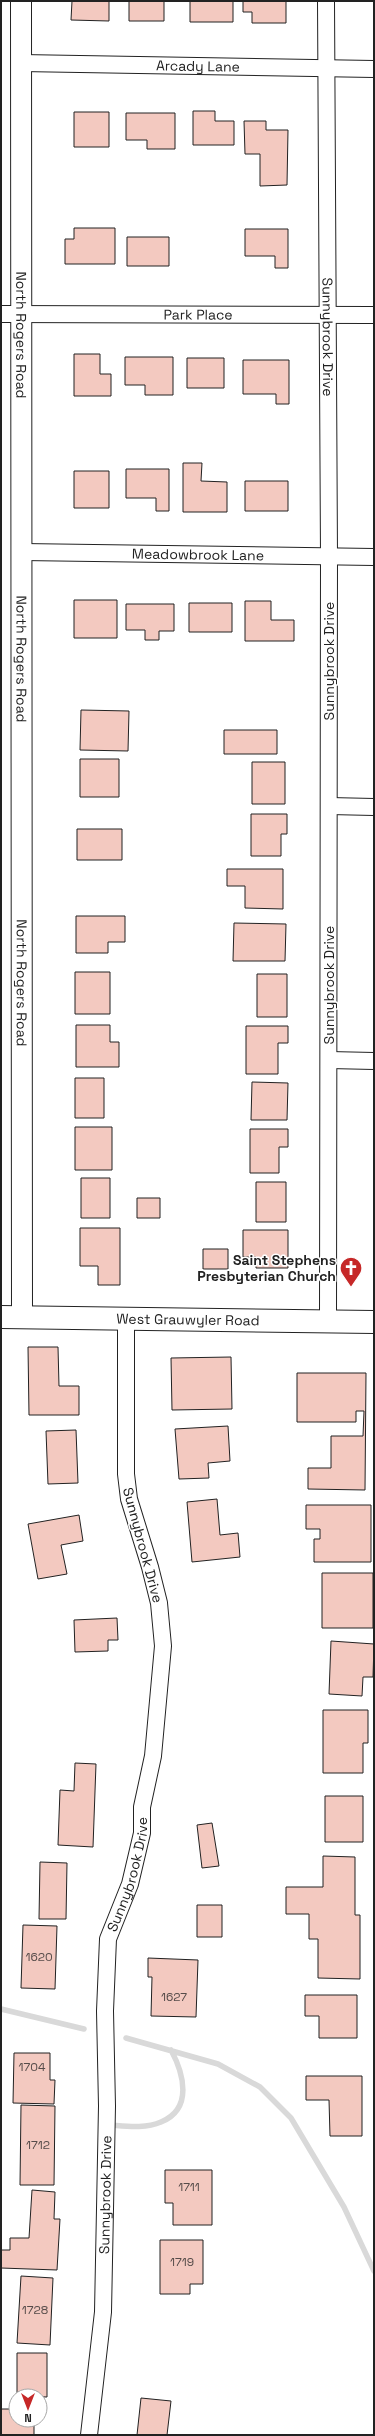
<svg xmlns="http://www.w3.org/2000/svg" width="375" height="2436" font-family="'Space Grotesk',sans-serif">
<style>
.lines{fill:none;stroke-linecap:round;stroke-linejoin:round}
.stream{stroke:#d9d9d9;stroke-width:5.5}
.building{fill:#f3c9c0;stroke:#222}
.minor-casing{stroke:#222;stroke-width:18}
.tertiary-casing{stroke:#222;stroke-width:22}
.secondary-casing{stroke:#222;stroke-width:24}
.minor{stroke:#fff;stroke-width:16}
.tertiary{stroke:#fff;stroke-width:20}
.secondary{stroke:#fff;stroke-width:22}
.labels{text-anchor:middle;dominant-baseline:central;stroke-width:3;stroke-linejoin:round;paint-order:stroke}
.number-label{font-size:12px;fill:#564c4a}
.street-label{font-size:14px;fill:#222;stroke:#fff}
.poi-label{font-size:14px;font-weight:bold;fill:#222;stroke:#fff;text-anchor:end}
</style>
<rect width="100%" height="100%" fill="#fff"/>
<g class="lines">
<path class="stream" d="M1,2009L84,2029
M126,2038L218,2064L260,2087L291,2118L344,2207L374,2271
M109,2125C125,2126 145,2129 161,2122C193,2109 184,2074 171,2050"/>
</g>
<path class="building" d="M72,1H109V21L71,20Z
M129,1H164V21H129Z
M190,1H233V22H190Z
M243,1H286V23H252V12H243Z
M193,111H215V121H234V145H193Z
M74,112H109V147H74Z
M126,113H175V149H147V140H126Z
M244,121H266V130H288L287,185L260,186V154H245Z
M74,228H115V264H65V239H74Z
M245,229H288V268H275V256H245Z
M127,237H169V266H127Z
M74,354H100V374H111V396H74Z
M125,357H173V395H145V385H125Z
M187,358H224V388H187Z
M243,360H289V404H276V394H243Z
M183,463H202L201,481L227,482V512H183Z
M126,469H169V511H156V498H126Z
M74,471H109V508H74Z
M245,481H288V511H245Z
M74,600H117V638H74Z
M245,601H271V620H294V641H245Z
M189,603H232V632H189Z
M126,604H174V631H159V640H145V630H126Z
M81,710L129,711L128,751L80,750Z
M224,730H277V754H224Z
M80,759H119V797H80Z
M252,762H285V804H252Z
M251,814H287V834H281V856H251Z
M77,829H122V860H77Z
M227,869H283V909L245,908V886H227Z
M76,916H125V942H108V953H76Z
M234,923L286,924L285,961H233Z
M75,972H110V1014H75Z
M257,974H287V1017H257Z
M76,1025H110V1042H119V1067H76Z
M246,1026H288V1043H278V1074H246Z
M75,1078H104V1118H75Z
M252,1082L288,1083L287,1120H251Z
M75,1127H112V1170H75Z
M250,1129H288V1147H279V1173H250Z
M81,1178H110V1218H81Z
M256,1182H286V1222H256Z
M137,1198H160V1218H137Z
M80,1228H120V1285H98V1266H80Z
M243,1230H288V1268H256V1257H243Z
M203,1249H228V1269H203Z
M28,1347H58L59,1386H79V1415H29Z
M231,1357L232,1409L172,1410L171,1358Z
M297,1373H366L365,1490L308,1489V1468H331V1436H363L364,1411H356V1422H297Z
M228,1426L230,1461L208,1463L209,1478L179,1479L175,1429Z
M76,1430L78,1483L48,1484L46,1431Z
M217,1499L220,1535L238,1533L240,1557L192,1562L187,1502Z
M306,1505H371V1562H314V1539H320V1529H306Z
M79,1515L83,1541L61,1545L67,1574L38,1579L28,1524Z
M322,1573H373V1628H322Z
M117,1618L118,1640H108V1651L75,1652L74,1620Z
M331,1641L374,1644L373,1677H363L362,1696L329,1694Z
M323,1710H368V1743H363V1773H323Z
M75,1763L96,1764L93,1847L58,1845L60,1790L74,1791Z
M325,1796H363V1842H325Z
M212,1823L219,1866L202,1868L197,1825Z
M323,1856L355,1857V1915H360V1979L318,1978V1939H309V1914H286V1887H323Z
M40,1862L67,1863L66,1919H39Z
M197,1905H222V1937H197Z
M23,1925L57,1926L55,1989L21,1988Z
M148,1958L198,1960L196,2017L151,2016L152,1977H148Z
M305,1995H357V2038H319V2016H305Z
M14,2053H50V2080H55L54,2104L13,2103Z
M306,2076H362V2136H330L329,2100H306Z
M21,2105L55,2106L54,2185H20Z
M165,2170H212V2225H173V2203H165Z
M32,2190L55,2192L54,2219H60L57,2270L1,2268V2250H10V2238H29Z
M160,2240H203V2284H190V2294H160Z
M21,2276L53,2278L50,2345L17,2343Z
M17,2353H47V2397L17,2396Z
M141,2398L171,2401L167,2435H137Z
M1,2409H16V2420H34V2435H1Z"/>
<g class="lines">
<g class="minor-casing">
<g id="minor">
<path id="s1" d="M326,1L329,556L328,1321"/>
<path id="s2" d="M21,63L374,69"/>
<path id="s3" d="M1,314L374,315"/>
<path id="s4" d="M22,552L374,557"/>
<path d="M329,806L374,807"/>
<path d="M329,1060L374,1061"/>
<path id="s5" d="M89,2435L103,2312L107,2106L105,2011L108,1939L130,1884L142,1833V1807L153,1756L163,1646L159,1603L150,1567L129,1499L126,1474V1318"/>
</g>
</g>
<g class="tertiary-casing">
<g id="tertiary">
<path id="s6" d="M21,1L22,1317"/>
</g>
</g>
<g class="secondary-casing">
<g id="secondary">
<path id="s7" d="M1,1317L374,1322"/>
</g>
</g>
<use href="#minor" class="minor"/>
<use href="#tertiary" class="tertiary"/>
<use href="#secondary" class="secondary"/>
</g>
<defs>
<g id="church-pin" transform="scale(1.15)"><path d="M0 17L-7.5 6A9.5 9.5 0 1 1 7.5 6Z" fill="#c62828" stroke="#fff"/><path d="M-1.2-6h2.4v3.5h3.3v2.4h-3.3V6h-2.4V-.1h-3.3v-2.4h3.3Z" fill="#fff"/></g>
</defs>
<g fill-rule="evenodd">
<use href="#church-pin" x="351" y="1268"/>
</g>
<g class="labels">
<g class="number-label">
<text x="39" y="1957">1620</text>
<text x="174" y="1997">1627</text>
<text x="32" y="2067">1704</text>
<text x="38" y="2145">1712</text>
<text x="189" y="2187">1711</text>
<text x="182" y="2262">1719</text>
<text x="35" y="2310">1728</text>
</g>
<g class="street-label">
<text stroke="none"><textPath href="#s2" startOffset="177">Arcady Lane</textPath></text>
<text stroke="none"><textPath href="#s3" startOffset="197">Park Place</textPath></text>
<text stroke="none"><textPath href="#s6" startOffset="334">North Rogers Road</textPath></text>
<text stroke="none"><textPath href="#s1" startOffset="336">Sunnybrook Drive</textPath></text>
<text stroke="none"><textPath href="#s4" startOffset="176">Meadowbrook Lane</textPath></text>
<text stroke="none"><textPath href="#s6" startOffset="658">North Rogers Road</textPath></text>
<text transform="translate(329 661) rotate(-90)">Sunnybrook Drive</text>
<text stroke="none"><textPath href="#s6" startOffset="982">North Rogers Road</textPath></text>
<text transform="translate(329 985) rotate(-90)">Sunnybrook Drive</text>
<text stroke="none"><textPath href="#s7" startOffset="187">West Grauwyler Road</textPath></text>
<text transform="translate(143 1545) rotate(75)">Sunnybrook Drive</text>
<text stroke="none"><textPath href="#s5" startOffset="565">Sunnybrook Drive</textPath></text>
<text stroke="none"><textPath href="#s5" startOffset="241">Sunnybrook Drive</textPath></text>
</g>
<g class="poi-label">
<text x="336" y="1260">Saint Stephens<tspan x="336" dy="16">Presbyterian Church</tspan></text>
</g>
</g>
<rect width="375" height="2436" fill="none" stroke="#222222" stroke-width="4"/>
<g transform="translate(28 2408) rotate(180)"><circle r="19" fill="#ffffff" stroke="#a7a7a7"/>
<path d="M0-3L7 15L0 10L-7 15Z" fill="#c62828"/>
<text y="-6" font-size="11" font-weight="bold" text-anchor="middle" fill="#222222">N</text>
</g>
</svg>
